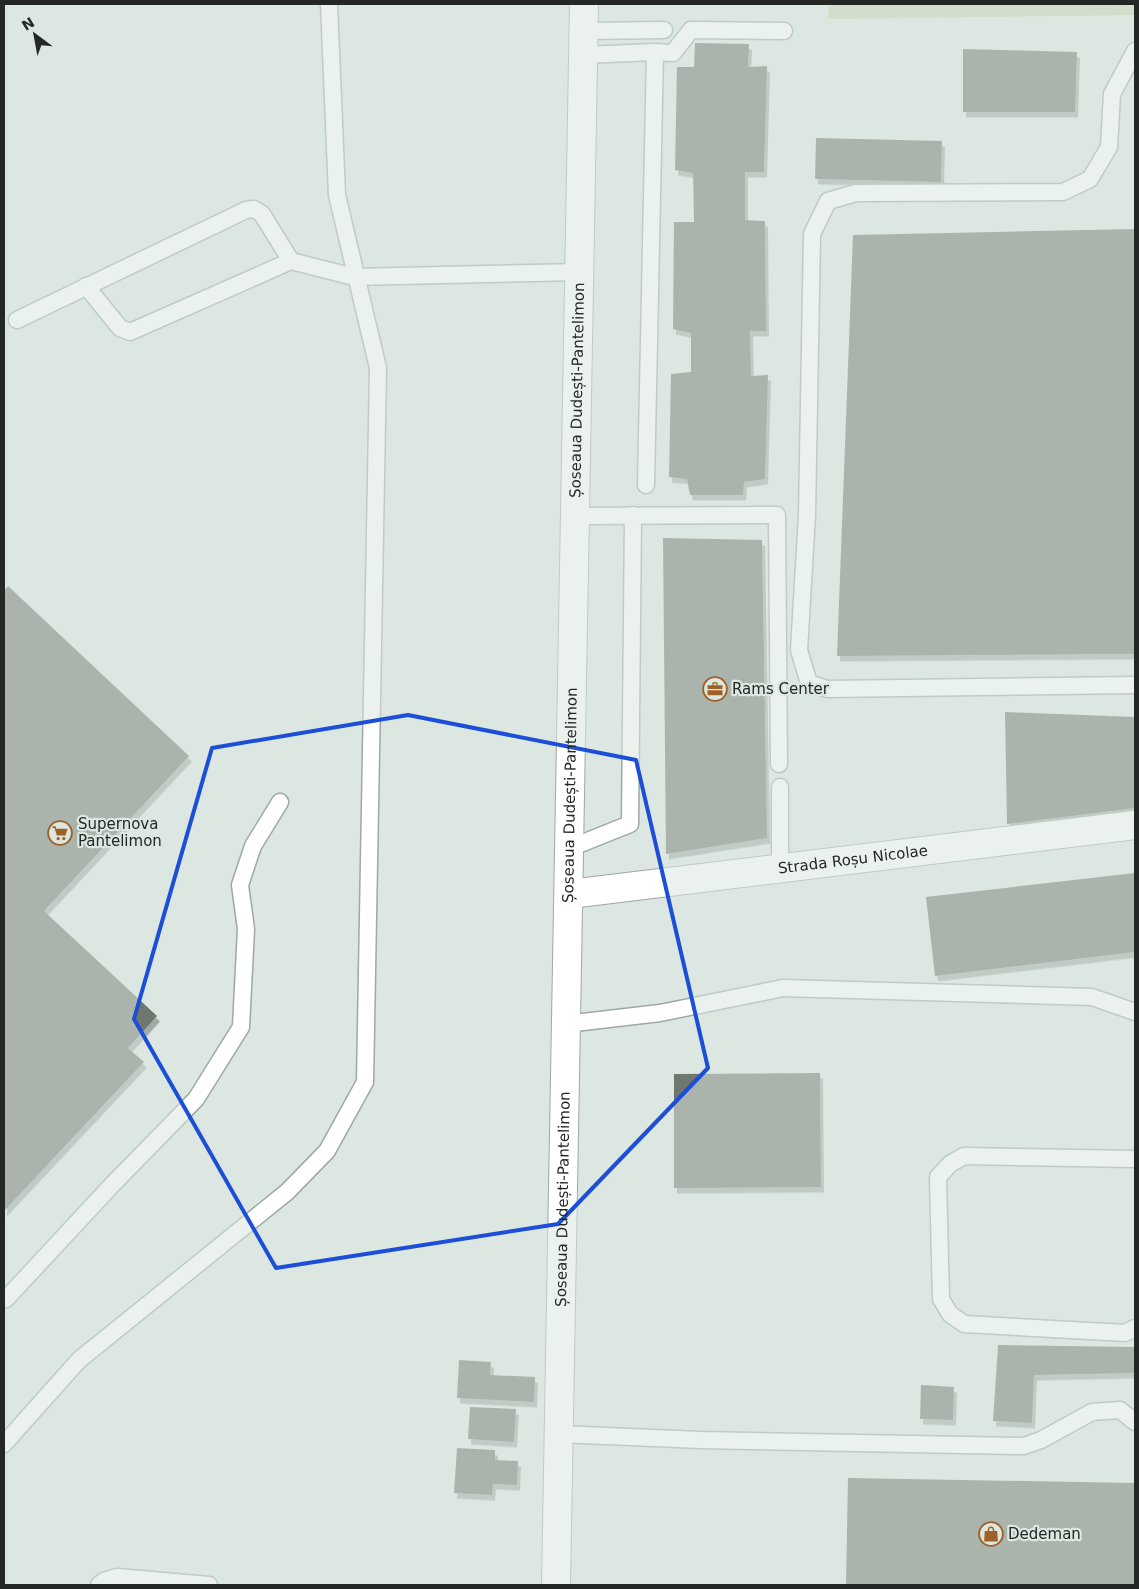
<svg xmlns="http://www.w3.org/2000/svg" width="1139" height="1589" font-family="'DejaVu Sans',sans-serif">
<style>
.garden{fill:#c8d0b3}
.building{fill:#70776e;filter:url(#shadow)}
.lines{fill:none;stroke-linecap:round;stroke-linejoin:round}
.service-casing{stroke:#9da9a2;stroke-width:19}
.minor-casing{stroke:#9da9a2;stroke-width:30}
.tertiary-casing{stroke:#9da9a2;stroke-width:30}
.service{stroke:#fff;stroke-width:16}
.minor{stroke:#fff;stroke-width:28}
.tertiary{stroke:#fff;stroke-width:28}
.marked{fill:none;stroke:#1d4ed8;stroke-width:4;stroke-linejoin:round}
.labels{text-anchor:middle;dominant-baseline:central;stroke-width:4.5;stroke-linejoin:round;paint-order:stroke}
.street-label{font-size:15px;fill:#232825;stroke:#dbe7e0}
.poi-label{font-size:15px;fill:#232825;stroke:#dbe7e0;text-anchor:start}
</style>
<defs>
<filter id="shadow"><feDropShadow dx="3" dy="5.5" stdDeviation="0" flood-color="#0004"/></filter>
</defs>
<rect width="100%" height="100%" fill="#dbe7e0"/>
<path class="garden" d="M829,4H1135V15L828,19Z"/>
<path class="building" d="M695,43L749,44L748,67L767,66L764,172H745V220L765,221L766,331H750L751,376L768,375L765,479L744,482L743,495H690L687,479L669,477L671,374L691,372V333L673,329L674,222H694L693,173L675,170L677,67H694Z
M963,49L1077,52L1075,112H963Z
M816,138L942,141L941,182L815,179Z
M1135,229V654L837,656L853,235Z
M663,538L762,540L767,838L666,854Z
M8,586L189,756L44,911L157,1016L128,1048L144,1062L4,1211V591Z
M1005,712L1135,717V808L1007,824Z
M1135,873V952L935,976L926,897Z
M820,1073L821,1187L674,1188V1074Z
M998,1345L1135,1347V1373L1034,1375L1032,1423L993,1421Z
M459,1360L491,1362L490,1375L535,1377L534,1402L457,1398Z
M921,1385L954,1387L953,1420L920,1419Z
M470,1407L516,1409L514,1442L468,1439Z
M457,1448L495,1450V1460L518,1461L517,1485L493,1484L492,1495L454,1493Z
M848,1478L1135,1483V1585H846Z"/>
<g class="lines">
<g class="service-casing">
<path id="service" d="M583,31L664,30
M1135,51L1112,94L1109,147L1090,179L1063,192L856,193L828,201L812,234L807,515L799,650L809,683L827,689L1135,685
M655,52L673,53L691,30L784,31
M583,55L655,52L646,485
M86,286L120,328L130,332L291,261L354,277L579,272
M17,320L246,210L254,209L262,214L291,261
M576,516L777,515L779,764
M570,848L630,824L633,515
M780,869V787
M566,1024L660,1013L783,988L1092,997L1135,1012
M1135,1159L964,1156L950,1164L938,1177L941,1299L950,1314L964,1324L1125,1333L1135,1328
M6,1299L111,1186L196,1099L241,1027L246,929L240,885L253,846L280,802
M559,1434L701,1440L1024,1446L1041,1440L1092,1412L1120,1410L1135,1422
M4,1444L79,1360L287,1192L327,1151L365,1082L378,368L337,195L329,4
M99,1585L104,1581L117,1577L209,1585"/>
</g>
<g class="minor-casing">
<g id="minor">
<path id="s1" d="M570,894L1135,825"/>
</g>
</g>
<g class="tertiary-casing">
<g id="tertiary">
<path id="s2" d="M556,1585L584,4"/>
</g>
</g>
<use href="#service" class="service"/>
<use href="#minor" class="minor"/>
<use href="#tertiary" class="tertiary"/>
</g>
<path d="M0 0H1139V1589H0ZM408,715L636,760L708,1068L558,1224L276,1268L134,1019L212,748Z" fill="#dbe7e0" fill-opacity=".55" fill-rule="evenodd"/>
<path class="marked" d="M408,715L636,760L708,1068L558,1224L276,1268L134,1019L212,748Z"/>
<defs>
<g id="office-ring" transform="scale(1.25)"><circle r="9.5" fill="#dbe7e0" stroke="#9f6127" stroke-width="1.5"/><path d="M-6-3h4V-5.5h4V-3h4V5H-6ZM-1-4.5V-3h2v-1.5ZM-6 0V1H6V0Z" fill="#9f6127"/></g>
<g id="supermarket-ring" transform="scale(1.25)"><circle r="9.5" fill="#dbe7e0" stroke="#9f6127" stroke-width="1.5"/><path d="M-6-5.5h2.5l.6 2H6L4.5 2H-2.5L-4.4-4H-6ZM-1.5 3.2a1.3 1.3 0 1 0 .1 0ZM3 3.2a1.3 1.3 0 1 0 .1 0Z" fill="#9f6127"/></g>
<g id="shop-ring" transform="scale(1.25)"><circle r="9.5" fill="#dbe7e0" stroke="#9f6127" stroke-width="1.5"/><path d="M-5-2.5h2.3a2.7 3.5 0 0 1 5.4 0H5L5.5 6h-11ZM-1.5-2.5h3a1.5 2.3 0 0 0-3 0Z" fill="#9f6127"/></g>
</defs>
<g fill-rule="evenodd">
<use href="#office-ring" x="715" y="689"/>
<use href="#supermarket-ring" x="60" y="833"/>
<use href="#shop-ring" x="991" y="1534"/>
</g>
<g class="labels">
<g class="street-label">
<text stroke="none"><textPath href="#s2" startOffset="1195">Șoseaua Dudești-Pantelimon</textPath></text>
<text stroke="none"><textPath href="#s2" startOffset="790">Șoseaua Dudești-Pantelimon</textPath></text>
<text stroke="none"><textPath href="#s1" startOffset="285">Strada Roșu Nicolae</textPath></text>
<text stroke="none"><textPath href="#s2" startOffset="386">Șoseaua Dudești-Pantelimon</textPath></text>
</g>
<g class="poi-label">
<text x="732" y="689">Rams Center</text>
<text x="78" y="824">Supernova<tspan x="78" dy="17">Pantelimon</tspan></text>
<text x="1008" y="1534">Dedeman</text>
</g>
</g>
<rect width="1139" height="1589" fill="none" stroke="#232825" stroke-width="10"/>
<g transform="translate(35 35) rotate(328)" stroke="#dbe7e0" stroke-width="4" paint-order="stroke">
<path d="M0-4L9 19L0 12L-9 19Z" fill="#232825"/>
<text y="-8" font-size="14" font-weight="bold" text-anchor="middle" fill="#232825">N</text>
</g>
</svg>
